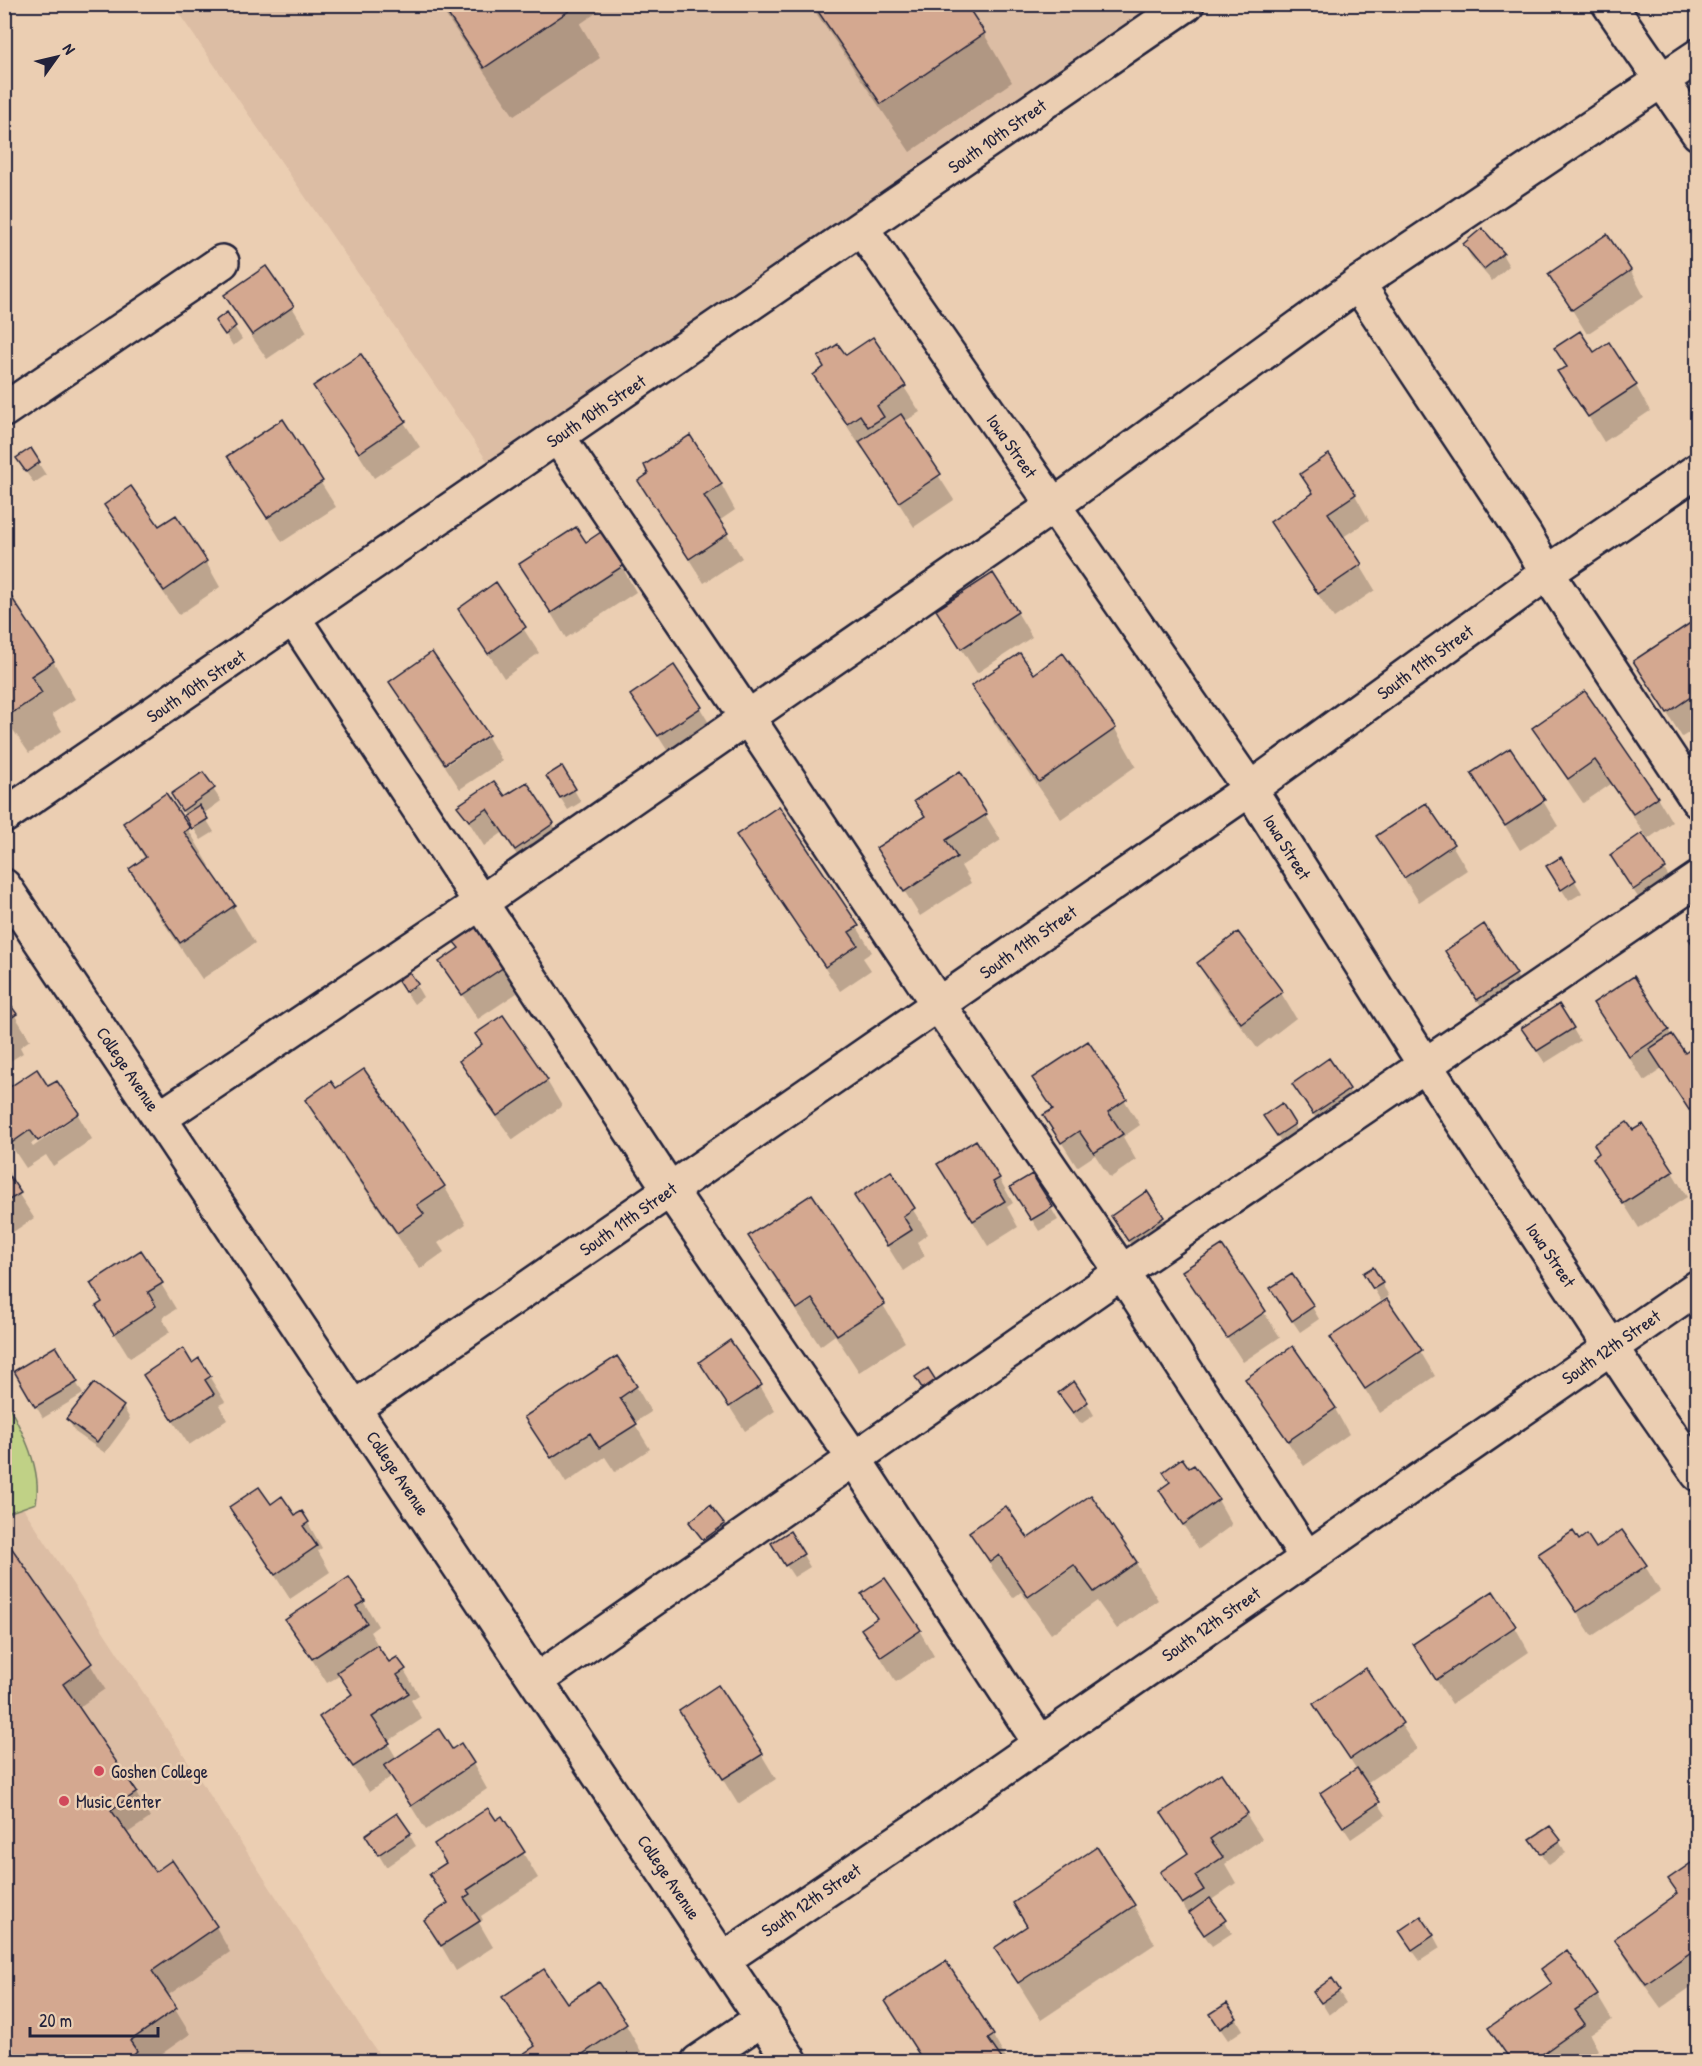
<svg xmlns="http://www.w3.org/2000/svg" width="1702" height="2066" font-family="'Patrick Hand',sans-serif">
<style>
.built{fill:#dcbda4}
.green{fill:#c0d186;stroke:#717a60;stroke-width:1.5}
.shadow{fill:#0003}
.building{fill:#d4a890;stroke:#22223b;stroke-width:1.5}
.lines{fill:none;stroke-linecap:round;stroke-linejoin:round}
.minor-casing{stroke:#22223b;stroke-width:38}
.major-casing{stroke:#22223b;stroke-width:38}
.minor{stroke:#ebceb2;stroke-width:33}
.major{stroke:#ebceb2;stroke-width:33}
.poi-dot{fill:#d1495b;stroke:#ebceb2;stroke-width:2}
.labels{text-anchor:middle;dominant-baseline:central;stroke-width:5;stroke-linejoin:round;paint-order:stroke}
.street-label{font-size:18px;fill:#22223b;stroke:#ebceb2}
.poi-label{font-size:18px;fill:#22223b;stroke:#ebceb2;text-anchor:start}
</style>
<rect width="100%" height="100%" fill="#ebceb2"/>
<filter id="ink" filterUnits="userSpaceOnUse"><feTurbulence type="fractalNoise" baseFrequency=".0167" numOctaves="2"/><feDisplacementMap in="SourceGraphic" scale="12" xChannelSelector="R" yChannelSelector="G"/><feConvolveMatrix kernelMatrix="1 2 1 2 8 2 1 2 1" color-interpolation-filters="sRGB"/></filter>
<g filter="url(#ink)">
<path class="built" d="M173,5H1187L499,478Z
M5,1480L383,2061H5Z"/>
<path class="green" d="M4,1397C20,1427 43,1467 36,1503L5,1514Z"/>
<path class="shadow" d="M438,4H609L580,24L600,58L514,116Z
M810,4H964L984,34L1012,82L910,152Z
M1464,244L1502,254L1509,266L1492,281L1471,257Z
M1630,270L1644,296L1587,334L1550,274Z
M226,296L292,307L307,332L267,359L241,321Z
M226,314L242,339L233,346L217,321Z
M873,339L920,412L904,422L954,500L914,527L864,448L862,449L830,400L815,375Z
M1556,348L1594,354L1636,386L1650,411L1604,442L1560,371L1568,369Z
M361,356L420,447L374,478L315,386Z
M282,421L336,507L282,542L229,456Z
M30,450L46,475L34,483L25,471Z
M1302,475L1355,495L1369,520L1343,537L1375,590L1334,618L1286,548L1272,523L1313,495Z
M640,481L721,484L735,510L719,521L742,558L704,583Z
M106,505L159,528L206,562L220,587L179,615L120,530Z
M586,544L622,567L636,592L566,638L521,564Z
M495,585L539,653L504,678L460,609Z
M4,588L53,661L75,699L52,714L62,731L29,753L4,717Z
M1017,612L1032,637L977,673L953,636Z
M1698,620V727L1682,737L1635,662Z
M1033,676L1115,729L1136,766L1061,819L995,724L973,687Z
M391,683L487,734L443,764L405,708Z
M1585,693L1657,797L1672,822L1648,839L1611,784L1583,803L1549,753L1534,728Z
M632,695L700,708L715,733L674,761Z
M488,737L502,761L460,789L445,766Z
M562,769L581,802L568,810L555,789Z
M959,773L1001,840L961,866L971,883L920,916L878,849L926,818L916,801Z
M1473,773L1543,801L1558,826L1520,850Z
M203,774L221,801L203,814L214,832L201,840L180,807Z
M504,798L553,824L567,849L530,874L502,833L484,846L459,806Z
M125,823L188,829L210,866L207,868L233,906L255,943L202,979L153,907L131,869L145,859Z
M1378,837L1452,845L1467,870L1419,902Z
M1561,859L1582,893L1569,901L1555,879Z
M753,860L857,927L872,952L863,958L871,970L840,991Z
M1619,868L1664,869L1671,881L1641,902Z
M1447,951L1516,975L1531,1000L1493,1025Z
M441,962L502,968L517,993L478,1019Z
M1198,963L1281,993L1296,1018L1257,1048L1213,989Z
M416,985L423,997L414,1004L405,991Z
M4,998L30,1040L20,1047L23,1053L4,1065Z
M1595,1003L1668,1030L1685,1055L1698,1046V1125L1662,1069L1644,1081Z
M502,1017L547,1081L562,1106L513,1140L475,1087L461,1061L484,1045Z
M1573,1029L1580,1041L1545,1063L1530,1041Z
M1088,1043L1140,1125L1123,1137L1136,1160L1110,1178L1095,1155L1077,1167L1045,1116L1053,1110L1034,1079Z
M1329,1060L1356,1102L1321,1126L1294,1085Z
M48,1088L77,1113L31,1144L33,1147L78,1115L92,1139L53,1166L46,1155L26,1168L4,1135Z
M307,1100L444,1186L466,1224L438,1243L444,1252L420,1269L329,1137Z
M1281,1105L1301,1137L1286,1148L1272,1128Z
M1595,1158L1672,1172L1687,1197L1639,1228Z
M4,1171L34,1218L4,1238Z
M890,1173L928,1234L917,1242L925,1256L903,1271L856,1196Z
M999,1178L1013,1203L1007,1207L1018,1227L988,1246L954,1190Z
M1147,1193L1170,1230L1136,1252L1120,1229Z
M1019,1199L1051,1208L1058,1220L1039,1231Z
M750,1236L883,1305L905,1342L859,1372L835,1335L820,1346L772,1274Z
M1221,1247L1280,1337L1243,1362L1184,1272Z
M1373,1269L1389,1296L1381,1301L1365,1274Z
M161,1284L176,1309L162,1318L170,1332L130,1358L98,1307Z
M1279,1301L1312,1307L1319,1319L1300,1332Z
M1332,1338L1420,1351L1435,1376L1380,1413Z
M56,1348L83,1394L43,1418L16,1372Z
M1293,1348L1335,1409L1349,1434L1304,1466L1262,1404L1247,1379Z
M199,1360L225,1402L219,1405L227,1420L189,1445L159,1400Z
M701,1362L760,1386L775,1411L745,1431Z
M636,1386L651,1412L634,1423L650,1449L615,1472L605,1457L566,1483L526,1417Z
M1087,1403L1094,1415L1081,1424L1067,1405Z
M123,1407L130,1419L105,1453L75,1432L68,1419Z
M1171,1483L1218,1500L1232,1525L1199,1549L1161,1491Z
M270,1506L308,1523L322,1548L318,1551L330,1572L290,1599L231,1507Z
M691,1522L723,1525L730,1537L711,1551Z
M971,1532L1028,1541L1136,1563L1158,1600L1117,1629L1097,1601L1051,1634L1021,1592L1013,1598L993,1570Z
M4,1539L90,1664L105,1689L78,1708L136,1793L150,1818L126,1834L154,1874L216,1927L230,1952L167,1996L190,2034L150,2062H4Z
M1578,1542L1596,1550L1645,1566L1660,1591L1592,1636L1540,1555Z
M803,1555L810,1567L794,1577L780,1556Z
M863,1595L919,1630L934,1656L896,1682L863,1629L877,1620Z
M363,1601L378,1626L370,1632L380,1649L379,1650L389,1664L404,1670L419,1695L411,1700L422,1719L387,1742L397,1759L452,1751L473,1764L487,1789L426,1830L392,1776L369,1792L336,1742L321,1717L353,1696L341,1675L327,1683L287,1620Z
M1515,1627L1529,1652L1452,1704L1430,1670Z
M1366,1671L1417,1749L1365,1784L1386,1815L1351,1839L1329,1806L1357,1770L1315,1704Z
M681,1712L761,1754L776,1779L738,1804Z
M1221,1775L1262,1839L1225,1864L1236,1883L1210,1901L1232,1933L1212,1946L1199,1928L1198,1929L1162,1872L1188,1855L1163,1814Z
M409,1834L416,1846L386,1867L374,1847Z
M1532,1840L1559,1841L1566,1853L1549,1865Z
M1096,1849L1134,1906L1155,1944L1041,2020L996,1948L1028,1927Z
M523,1853L538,1878L481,1916L483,1920L479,1923L493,1947L456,1971L426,1920L449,1905L431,1875L447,1864Z
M1698,1868V1982L1661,2008L1630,1965L1616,1940L1679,1895Z
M1433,1935L1440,1948L1420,1961L1408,1944Z
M946,1963L993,2036L1008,2062H923L909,2039L887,2001Z
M1543,1969L1597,1995L1612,2020L1590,2035L1598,2050L1581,2062H1511L1490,2028L1552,1985Z
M1332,1981L1346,2003L1329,2015L1315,1992Z
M598,1984L626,2025L647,2062H525L535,2048L504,1998L566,2005Z
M1236,2018L1243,2030L1228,2040L1219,2027Z"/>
<path class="building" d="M441,4H570L573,8L484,68Z
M813,4H966L985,33L881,104Z
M1482,228L1504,253L1484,269L1463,244Z
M1607,234L1631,270L1572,310L1548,274Z
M266,266L294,306L252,335L224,295Z
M227,312L236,326L225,335L215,321Z
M1580,331L1594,352L1609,342L1637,385L1588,417L1557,371L1567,367L1554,348Z
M873,337L906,386L877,406L884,417L868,427L860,415L847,424L813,375L824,367L818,357L838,344L846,355Z
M361,354L406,421L359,453L313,386Z
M901,414L941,474L899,502L859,442Z
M283,419L323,481L267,518L227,456Z
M690,435L722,484L704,496L728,533L689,559L638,481L648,474L644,465Z
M31,448L40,462L26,472L16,458Z
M1329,454L1356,494L1328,513L1362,564L1318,594L1270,522L1313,493L1300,474Z
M131,486L159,526L176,515L207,561L164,591L104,505Z
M576,527L586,542L601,532L623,566L551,613L519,564Z
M993,573L1018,612L961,649L936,610Z
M496,582L526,627L488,654L458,609Z
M4,586L54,661L31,676L42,693L6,717L4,715Z
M1698,618V692L1667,713L1633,661Z
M432,652L489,735L445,764L389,682Z
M1020,653L1034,674L1063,653L1116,728L1039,782L971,686Z
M674,665L702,707L658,736L630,695Z
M1585,691L1658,797L1633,814L1595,760L1568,779L1532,728Z
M1510,748L1545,800L1505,826L1471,773Z
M562,766L576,789L560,798L546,776Z
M960,771L987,814L946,840L957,857L904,892L876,848L925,816L914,801Z
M203,772L215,788L182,811L171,794Z
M494,781L505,796L527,782L554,823L515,850L487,809L469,821L457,806Z
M166,793L190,828L184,832L235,905L180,943L129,869L146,857L123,823Z
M1426,803L1454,844L1404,878L1376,836Z
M199,805L208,819L192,829L184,815Z
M779,806L859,926L849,932L858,945L825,967L736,835Z
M1642,833L1666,868L1633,890L1610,855Z
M1561,857L1576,880L1561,890L1546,866Z
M1484,924L1517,974L1477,1000L1445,951Z
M475,925L504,967L462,995L439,962L459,948L453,941Z
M1238,932L1283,992L1241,1023L1197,963Z
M1698,933V952L1689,939Z
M408,970L418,984L405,992L396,978Z
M1634,976L1669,1030L1629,1057L1593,1003Z
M4,996L17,1014L6,1021L10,1027L4,1030Z
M1559,1004L1574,1028L1537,1051L1521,1028Z
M503,1015L548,1080L497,1116L459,1061L482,1044L475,1034Z
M1672,1034L1685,1053L1698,1044V1111L1695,1106L1689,1110L1649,1049Z
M1088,1041L1127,1099L1108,1112L1123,1134L1094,1153L1079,1131L1061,1143L1043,1115L1053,1109L1032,1078Z
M1329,1058L1350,1089L1313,1114L1292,1084Z
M37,1069L48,1086L57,1081L79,1113L38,1141L30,1130L10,1144L4,1136V1091Z
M364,1069L445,1186L417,1205L424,1214L397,1233L305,1100L331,1081L336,1088Z
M1282,1103L1295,1124L1277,1136L1263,1116Z
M1627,1122L1633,1130L1643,1124L1674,1171L1623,1204L1593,1158L1599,1153L1594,1144Z
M976,1140L1000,1178L993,1182L1005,1201L973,1221L937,1164Z
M4,1168L21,1193L4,1203Z
M891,1171L915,1208L903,1216L912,1230L887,1246L854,1196Z
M1032,1174L1053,1207L1031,1220L1010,1187Z
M1147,1191L1164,1217L1128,1241L1111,1216Z
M812,1194L885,1304L837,1335L812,1299L797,1309L748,1236Z
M1222,1245L1266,1311L1227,1338L1182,1271Z
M141,1250L163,1283L148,1292L156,1306L114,1334L96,1306L102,1302L90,1283Z
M1373,1267L1383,1283L1373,1289L1363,1273Z
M1292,1274L1314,1306L1292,1321L1270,1288Z
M1387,1299L1422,1350L1365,1389L1330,1337Z
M730,1340L762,1385L729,1407L699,1362Z
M56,1346L78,1382L35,1407L14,1371Z
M1293,1346L1336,1408L1288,1441L1245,1379Z
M183,1348L192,1363L199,1358L211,1376L205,1380L214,1394L173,1421L143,1375Z
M617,1356L637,1386L620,1398L637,1424L599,1448L590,1433L551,1458L524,1417Z
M928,1368L937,1382L924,1391L915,1377Z
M1074,1381L1088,1402L1073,1413L1058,1393Z
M94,1383L124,1406L97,1442L66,1419Z
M1182,1458L1189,1468L1194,1465L1219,1499L1183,1525L1159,1490L1170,1482L1163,1472Z
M259,1487L271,1504L282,1496L295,1515L302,1511L309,1522L303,1526L317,1546L275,1575L229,1507Z
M1091,1495L1137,1562L1094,1592L1074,1565L1028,1597L999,1555L990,1562L969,1532L1006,1506L1028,1538Z
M710,1505L725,1524L703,1540L689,1522Z
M1622,1530L1647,1565L1577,1612L1538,1554L1573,1531L1579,1540L1587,1534L1596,1548Z
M790,1531L804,1554L785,1566L771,1543Z
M4,1537L92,1663L63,1684L137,1792L111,1810L155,1872L172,1860L217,1926L152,1971L177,2008L130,2041L137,2051L125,2062H4Z
M349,1577L365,1601L356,1606L367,1623L312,1659L285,1620Z
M885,1578L921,1630L881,1657L861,1629L877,1618L861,1594Z
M1493,1591L1516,1626L1436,1680L1413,1644Z
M377,1645L389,1662L397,1657L406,1669L397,1675L409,1693L372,1717L390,1743L353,1767L319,1717L352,1694L337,1672Z
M1366,1668L1403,1723L1350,1759L1313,1704Z
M718,1685L763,1754L723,1779L679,1711Z
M439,1729L452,1749L461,1743L474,1763L411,1806L384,1766Z
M1357,1768L1380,1802L1343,1827L1320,1793Z
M1221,1773L1248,1813L1210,1839L1223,1857L1195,1876L1204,1890L1182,1904L1160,1872L1188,1853L1161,1813Z
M488,1808L496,1820L502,1816L525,1852L467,1890L470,1894L464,1898L480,1921L441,1946L424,1920L448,1903L429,1874L446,1863L434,1844Z
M397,1813L411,1833L378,1855L365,1835Z
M1550,1826L1561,1840L1541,1854L1530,1839Z
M1097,1847L1135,1905L1018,1983L994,1948L1027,1926L1013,1903Z
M1694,1861L1698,1865V1947L1646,1984L1614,1939L1678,1893L1668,1879Z
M1210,1898L1226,1920L1204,1935L1189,1913Z
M1421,1916L1434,1935L1412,1950L1399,1931Z
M1567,1950L1598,1995L1575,2010L1585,2024L1531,2062H1512L1488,2028L1552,1984L1541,1969Z
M946,1961L994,2035L988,2039L1004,2062H924L885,2001Z
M544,1969L567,2003L599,1982L627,2024L571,2062H524L520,2056L535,2046L502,1997Z
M1332,1978L1340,1990L1321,2003L1313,1992Z
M1227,2003L1237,2018L1220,2029L1210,2014Z
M1433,2053L1439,2062H1421Z"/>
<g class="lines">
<g class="minor-casing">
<path id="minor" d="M1609,4L1698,133
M862,229L1250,789L1425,1065L1636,1385L1698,1474
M1358,284L1525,535L1547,573L1698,801
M4,410L222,262
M558,437L748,718L938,1004L1122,1272L1307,1558
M294,619L670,1190L855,1460L1040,1743
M4,816L1187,4
M160,1118L480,903L1053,506L1358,284L1698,56
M354,1408L1250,789L1547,573L1698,470
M537,1680L1122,1272L1698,879
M724,1959L930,1820L1698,1287
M698,2062L763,2018"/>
</g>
<g class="major-casing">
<path id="major" d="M4,886L791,2062"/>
</g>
<use href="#minor" class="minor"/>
<use href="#major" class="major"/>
</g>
</g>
<g class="poi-dot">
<circle cx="99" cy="1771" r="6"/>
<circle cx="64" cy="1801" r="6"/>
</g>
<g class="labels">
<g class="street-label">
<text transform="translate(997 136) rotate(-35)">South 10th Street</text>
<text transform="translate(596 411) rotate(-34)">South 10th Street</text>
<text transform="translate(1012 446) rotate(55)">Iowa Street</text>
<text transform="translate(1425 662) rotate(-36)">South 11th Street</text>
<text transform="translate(196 686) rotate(-34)">South 10th Street</text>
<text transform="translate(1287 847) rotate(58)">Iowa Street</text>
<text transform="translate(1028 942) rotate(-35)">South 11th Street</text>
<text transform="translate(128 1069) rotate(56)">College Avenue</text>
<text transform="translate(628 1219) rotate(-35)">South 11th Street</text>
<text transform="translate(1551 1255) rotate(56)">Iowa Street</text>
<text transform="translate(1611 1347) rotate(-35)">South 12th Street</text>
<text transform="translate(398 1473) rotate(56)">College Avenue</text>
<text transform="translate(1211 1624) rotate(-35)">South 12th Street</text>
<text transform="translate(669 1877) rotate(56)">College Avenue</text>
<text transform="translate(811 1900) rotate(-34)">South 12th Street</text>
</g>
<g class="poi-label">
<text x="111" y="1771">Goshen College</text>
<text x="76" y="1801">Music Center</text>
</g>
</g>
<rect width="1702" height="2066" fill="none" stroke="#ebceb2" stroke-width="24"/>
<rect x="12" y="12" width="1678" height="2042" fill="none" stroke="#22223b" stroke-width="2" filter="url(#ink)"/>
<g transform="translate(57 57) rotate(56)" stroke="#ebceb2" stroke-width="4.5" paint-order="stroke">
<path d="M0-4.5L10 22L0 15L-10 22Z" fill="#22223b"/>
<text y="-9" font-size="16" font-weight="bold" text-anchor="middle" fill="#22223b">N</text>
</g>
<path d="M30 2027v9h128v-9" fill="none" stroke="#22223b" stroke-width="3"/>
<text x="39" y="2027" font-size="18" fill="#22223b" stroke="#ebceb2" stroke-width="4.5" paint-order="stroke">20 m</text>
</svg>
